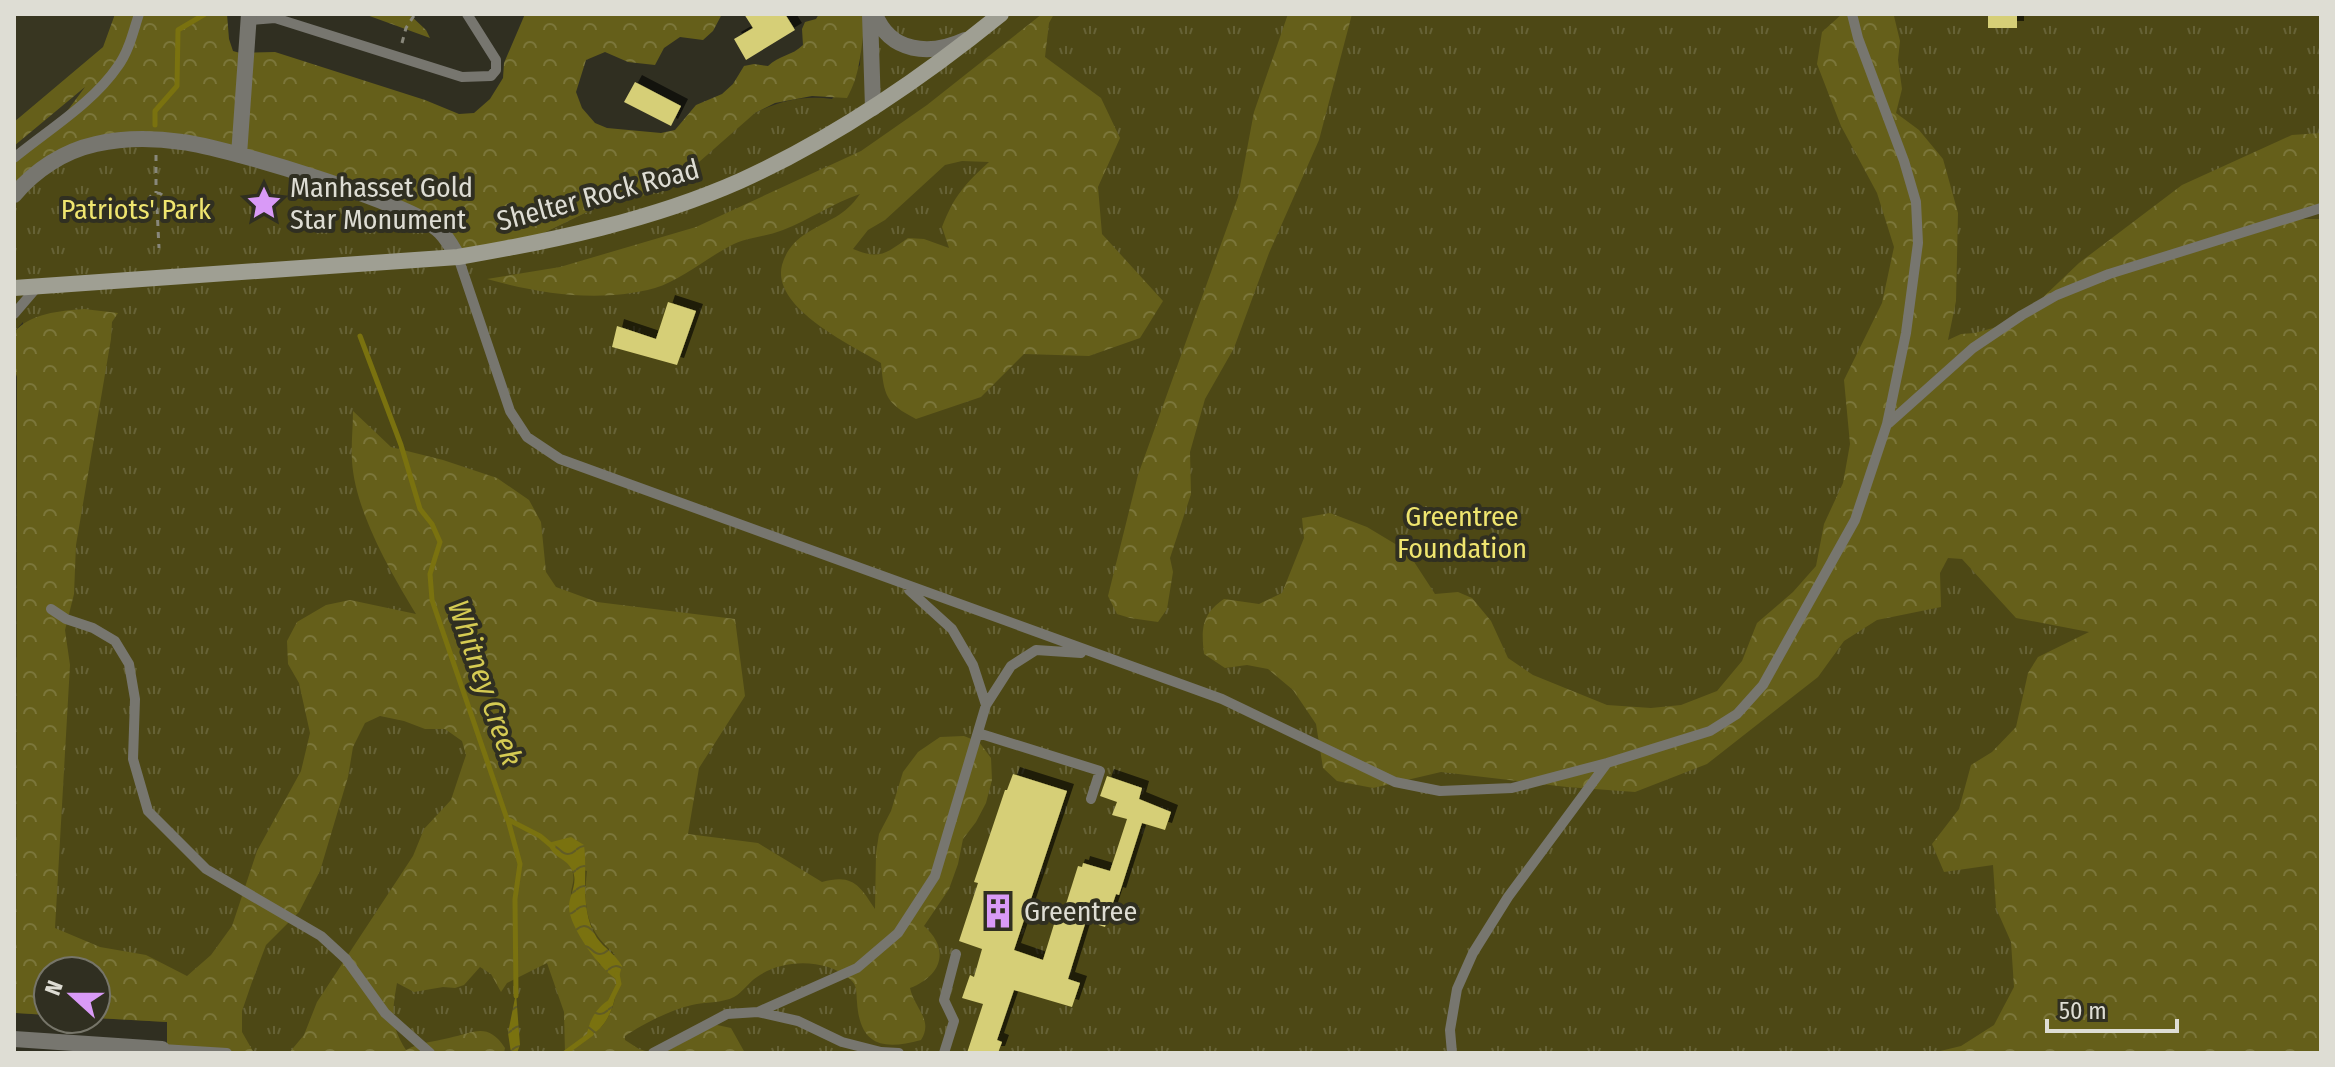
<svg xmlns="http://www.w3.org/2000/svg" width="2335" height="1067" font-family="'Fira Sans Condensed',sans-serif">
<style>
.built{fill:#383621}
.grass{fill:url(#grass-tufts)}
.forest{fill:url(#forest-crowns);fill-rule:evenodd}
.water{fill:url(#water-waves)}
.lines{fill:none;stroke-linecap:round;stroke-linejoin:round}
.stream{stroke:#7a720f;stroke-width:5}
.building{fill:#d6cf77;filter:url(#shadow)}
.path{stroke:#88877b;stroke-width:3;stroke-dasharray:6 6;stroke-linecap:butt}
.lane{stroke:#77766f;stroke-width:10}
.street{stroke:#77766f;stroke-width:16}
.secondary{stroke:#9f9f93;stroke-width:16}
.labels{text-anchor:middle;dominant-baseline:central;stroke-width:8;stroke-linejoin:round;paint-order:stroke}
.poi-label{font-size:28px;fill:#deddd4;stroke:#302f21;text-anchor:start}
.street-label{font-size:28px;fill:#deddd4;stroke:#302f21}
.park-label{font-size:28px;fill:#efe56f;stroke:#302f21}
.water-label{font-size:30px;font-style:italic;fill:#d5cb53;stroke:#302f21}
</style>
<defs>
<pattern id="grass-tufts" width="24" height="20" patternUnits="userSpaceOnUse" patternTransform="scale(2)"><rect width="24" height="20" fill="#4d4815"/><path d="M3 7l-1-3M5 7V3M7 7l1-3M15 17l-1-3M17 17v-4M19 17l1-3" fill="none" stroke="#666236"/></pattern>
<pattern id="forest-crowns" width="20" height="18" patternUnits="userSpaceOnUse" patternTransform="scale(2)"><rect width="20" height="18" fill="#655f1a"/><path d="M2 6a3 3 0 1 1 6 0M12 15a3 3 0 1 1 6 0" fill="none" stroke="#7b763a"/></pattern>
<pattern id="water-waves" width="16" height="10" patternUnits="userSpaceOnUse" patternTransform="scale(2)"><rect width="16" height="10" fill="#7a720f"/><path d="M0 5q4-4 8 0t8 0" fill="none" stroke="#615c25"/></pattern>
<filter id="shadow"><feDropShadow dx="7" dy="-7" stdDeviation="0" flood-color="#0009"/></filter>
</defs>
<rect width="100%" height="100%" fill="#302f21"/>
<path class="built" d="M14,14H115L103,47L14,122Z
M88,84L53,130L14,163V146Z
M14,368L17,377L16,1013H14Z"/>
<path class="grass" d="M866,14H2321V1053H192L167,1052V1022L96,1018V971H48V1015L16,1013L23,322L14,332L17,315L14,314V195L80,148L192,144L515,247L600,206L641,197L755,113C779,101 804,95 832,99L860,65L861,42Z"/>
<path class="forest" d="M115,14H227L229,39L233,51L240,53L275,52L425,100L459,114L474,113L490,99L503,78L504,63L525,14H722L713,31L703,40L680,37L664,48L655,65L628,62L605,52L586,60L576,92L582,108L595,123L607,128L661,133L675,130L696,105L722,94L733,84L744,66L754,64L768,66C779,55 792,56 803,45L802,29L805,22L816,19L819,14H866C861,43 862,72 847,98L812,96L775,103L755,113L683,176L641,197L600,206L515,247L458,257L428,221L192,144L98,143L14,192V163L53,130L85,87L14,146V122L103,47Z
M364,14H409L426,30L430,38Z
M1042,14H1054L1049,23L1045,57L1101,98L1120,138L1098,187L1102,234L1163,301L1140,338L1089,356L1024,354L981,397L916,419C885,403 884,395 881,363C851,345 771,308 782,265C786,251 794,241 807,233C829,219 844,217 860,194C833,203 809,220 783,230C766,237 746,237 730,246C707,258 679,281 655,288C600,303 541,294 487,279L560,267L696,227L861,151L927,105ZM962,161L989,162C965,184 954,196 942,227L949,248L924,239L908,238C885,254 880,260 853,249L868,230L885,220L945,165Z
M1288,14H1352L1319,140L1269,253L1234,348L1205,399L1190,452L1191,494L1170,558L1173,572L1167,609L1158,622L1130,618L1117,614L1108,596L1138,475L1238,197L1254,112Z
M1842,14H1891L1894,16L1900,41L1898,60L1902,89L1896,113L1919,130L1943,159L1958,213L1956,301L1948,340L1961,334L1975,333L2018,321L2079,263L2182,185L2292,135L2321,133V203L2303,219H2321V1053H1932L1961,1046L1994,1025L2014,987L2011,942L1996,908L1993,865L1944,872L1932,844L1959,809L1971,765L1992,752L2016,727L2028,673L2038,657L2089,632L2016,618L1962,559L1948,558L1940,573L1941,607L1877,620L1844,641L1818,677L1707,764L1635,792L1567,787L1441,772L1373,788L1337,781L1323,768L1316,724L1293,690L1268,669L1247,665L1225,668L1204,654C1201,628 1202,614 1224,599L1259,604L1282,593L1304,538L1302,518L1330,513L1367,527L1407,551L1435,594L1458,592L1472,598L1491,621L1508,658L1533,675L1607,705L1651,708L1681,705L1717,691L1742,661L1757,623L1793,592L1816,566L1824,524L1843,483L1850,444L1844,380L1882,303L1894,247L1877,193L1841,126L1817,64L1822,32Z
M84,309L118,313L112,322L111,339L76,545L74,594L65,630L70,665L55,928L100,947L146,955L187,976L211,955L232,926L257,851L301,771L310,733L299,683L288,664L287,641L297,622L326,605L350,600L416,614C391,573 355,511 352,461C351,444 353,428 353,411L391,447L443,460L497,478L529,500L541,522L546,572L556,587L597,602L735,619L745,696L699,768L688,834L758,843L822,882C853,873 860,886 875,909L876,853L879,834L891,811L903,772L918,752L940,737L964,736L979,742L991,758L992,780L986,803L976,822L963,839L958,864L949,889L924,926C951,950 941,976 910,988C914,1008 934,1020 921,1040C884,1050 860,1047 857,1002C856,993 858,986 850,979C825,958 782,959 757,977C749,982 743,992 734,997C723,1003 704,1002 692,1005C670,1010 643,1024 625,1036V1040L639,1049L652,1053H565L564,1012L547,963L507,983L501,992L491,974L480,967L464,985L455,988L443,987L414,992L397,983C392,1012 390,1025 406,1050C421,1042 433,1042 449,1038C475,1032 488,1022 505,1048L504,1053H289L304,1035L317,1002L413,856L424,829L451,800L466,755L462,741L445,729H425L404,721L380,716L365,723L353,747L348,777L320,871L299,912L266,945L252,982L242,1011V1032L254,1053H172L167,1052V1022L96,1018V971H48V1015L16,1013L17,377L14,368V332C31,313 59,311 84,309ZM571,867L587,871C583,908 586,930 615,954L600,965C586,941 574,928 571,899C570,885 577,882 571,867ZM615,998C612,1013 603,1031 588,1036C587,1018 601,1007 615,998Z
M717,1025L731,1028L745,1053H657C680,1049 695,1031 717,1025Z"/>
<path class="water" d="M571,837L584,845C588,876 579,910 597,938C604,948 615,954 622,966L618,980C601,971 569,927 569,907C569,895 579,882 572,870C566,857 553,859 548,843Z
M516,993L520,1045L517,1053H511L508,1033Z
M615,997C612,1013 603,1031 587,1037C587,1021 600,1002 615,997Z"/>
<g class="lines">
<path class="stream" d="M155,125V111L177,86L178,30L205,14
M360,336L401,445L420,509L432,524L440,542L430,574L432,600L507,819L540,836L553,847
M508,820L520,864L515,899L516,996
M610,1002L619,984L617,974
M565,1053L591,1034"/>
</g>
<path class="building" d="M744,14H785L795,30L746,60L734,39L753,28Z
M1988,14H2017V28H1988Z
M635,82L681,106L671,126L624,102Z
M668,302L696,311L677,365L612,347L617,326L656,339Z
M1013,774L1067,791L1014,950L1043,960L1055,921L1060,923L1078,866L1082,867L1083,863L1110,871L1127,819L1112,815L1117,802L1100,796L1107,776L1142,788L1139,799L1171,812L1165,830L1142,823L1119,895L1116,894L1105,927L1086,921L1068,979L1080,983L1072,1007L1014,990L997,1040L1002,1042L998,1053H967L983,1004L962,998L970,975L974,977L982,949L959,941L978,883L974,882L1005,790H1007Z"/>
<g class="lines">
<path class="path" d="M402,43L406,28L415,14
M156,155V193
M149 201a8 8 0 1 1 16 0a8 8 0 1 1-16 0Z
M157,208L159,248"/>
<path class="lane" d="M249,20L275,18L462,77L491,76L496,70V60L467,14
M14,158C48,130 93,103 118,66C129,51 133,32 139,14
M458,257L510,411L527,437L560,459L1222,699L1395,782L1440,791L1512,788L1607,763L1710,731L1737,714L1763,685L1855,520L1887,424L1906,333L1918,243L1916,202L1904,161L1858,38L1852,14
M14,314L38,286
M1889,423L1973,348L2022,315L2057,295L2109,274L2321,208
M909,590L952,629L973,665L986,705
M51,609L66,619L93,628L115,641L129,664L135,699L133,759L148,811L206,869L321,936L346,959L385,1013L430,1053
M978,733L1100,771L1091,799
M758,1012L857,968L898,933L935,876L986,705L1011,666L1036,650L1081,653
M162,1049L227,1053
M653,1053L727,1014L758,1012L798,1021L842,1042L881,1052L899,1053
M944,1053L954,1021L944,1000L956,954
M1452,1053L1450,1030L1457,989L1473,953L1508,897L1607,763"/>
<path class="street" d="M870,14L873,108
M875,14C890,53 930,56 965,40
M239,155L249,14
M14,195C35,170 64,151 96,144C123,138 154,138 182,142C225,147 415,204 441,232C448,239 453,249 458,257
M14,1039L162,1049V1053"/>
<path class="secondary" d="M14,288L458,257C553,241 652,220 740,181C835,138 921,79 1001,14"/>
</g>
<defs>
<g id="sight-bare" transform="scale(2.76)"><path d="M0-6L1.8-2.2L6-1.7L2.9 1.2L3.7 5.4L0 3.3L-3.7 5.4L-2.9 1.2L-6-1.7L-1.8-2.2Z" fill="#d99af7" stroke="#302f21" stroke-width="2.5" paint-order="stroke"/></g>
<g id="building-bare" transform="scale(2.76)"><path d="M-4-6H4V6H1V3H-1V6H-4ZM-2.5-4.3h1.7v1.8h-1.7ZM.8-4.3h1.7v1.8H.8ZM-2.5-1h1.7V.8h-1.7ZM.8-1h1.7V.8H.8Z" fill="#d99af7" stroke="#302f21" stroke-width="2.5" paint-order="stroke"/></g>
</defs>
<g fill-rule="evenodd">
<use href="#sight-bare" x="264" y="203"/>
<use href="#building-bare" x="998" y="911"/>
</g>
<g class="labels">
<g class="poi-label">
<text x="290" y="187">Manhasset Gold<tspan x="290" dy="32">Star Monument</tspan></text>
<text x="1024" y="911">Greentree</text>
</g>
<g class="street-label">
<text transform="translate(598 195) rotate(-15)">Shelter Rock Road</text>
</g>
<g class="park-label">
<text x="136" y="209">Patriots' Park</text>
<text x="1462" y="516">Greentree<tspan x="1462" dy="32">Foundation</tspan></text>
</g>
<g class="water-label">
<text transform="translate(485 683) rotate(71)">Whitney Creek</text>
</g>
</g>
<rect width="2335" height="1067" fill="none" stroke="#deddd4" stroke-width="32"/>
<g transform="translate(72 995) rotate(291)"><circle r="38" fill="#302f21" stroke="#767569" stroke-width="2"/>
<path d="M0-6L14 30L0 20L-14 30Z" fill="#d99af7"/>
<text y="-12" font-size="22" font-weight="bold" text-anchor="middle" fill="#deddd4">N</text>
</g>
<path d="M2047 1019v12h130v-12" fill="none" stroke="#deddd4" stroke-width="4"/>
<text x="2059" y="1019" font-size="24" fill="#deddd4" stroke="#302f21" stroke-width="6" paint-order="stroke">50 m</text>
</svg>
